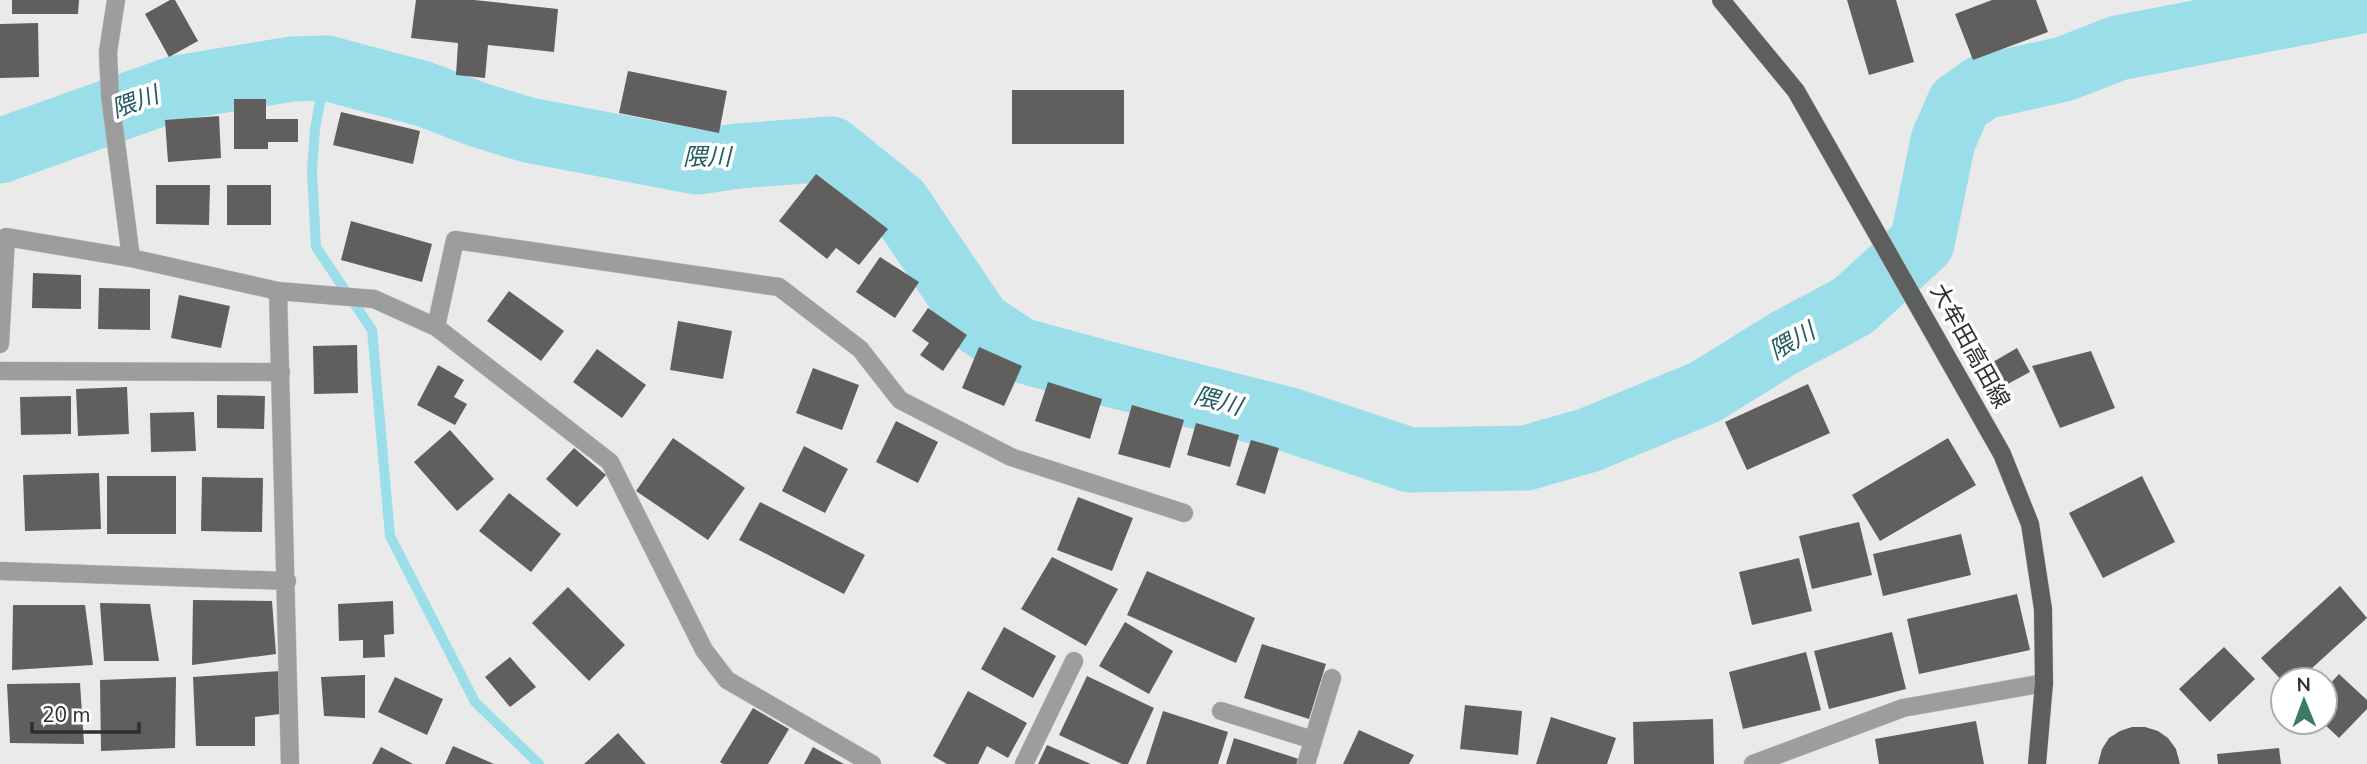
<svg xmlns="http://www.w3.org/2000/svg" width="2367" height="764" font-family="'Nunito Sans','Noto Sans JP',sans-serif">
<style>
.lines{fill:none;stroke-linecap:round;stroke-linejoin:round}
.stream{stroke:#9adee9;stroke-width:10}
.river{stroke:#9adee9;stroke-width:65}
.building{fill:#605f5e}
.minor-casing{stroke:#c8c8c9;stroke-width:19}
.major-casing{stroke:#c8c8c9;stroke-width:19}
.minor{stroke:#9c9d9d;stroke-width:18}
.major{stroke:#5d5e5e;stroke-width:18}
.labels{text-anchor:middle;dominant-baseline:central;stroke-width:7;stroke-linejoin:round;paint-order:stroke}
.street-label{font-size:23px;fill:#2f2f2f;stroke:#fff}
.water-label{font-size:24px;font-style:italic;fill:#235c64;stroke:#fff}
</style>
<rect width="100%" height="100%" fill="#eaeaeb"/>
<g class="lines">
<path class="stream" d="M326,68L315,129L312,172L316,247L372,330L390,536L475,702L539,764"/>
<path class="river" d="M0,151L176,88L292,69L326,68L424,94L476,114L528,130L697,162L738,156L831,149L898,203L980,324L1020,350L1112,375L1290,420L1410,460L1526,458L1589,440L1705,392L1784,343L1853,306L1922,243L1943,141L1959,104L1983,87L2064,69L2118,48L2367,0"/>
</g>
<path class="building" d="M12,0H79L78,14H12Z
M170,0H175L198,41L169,57L145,14Z
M416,0H474L558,9L554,52L488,45L485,78L456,75L458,43L411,38Z
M1847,0H1896L1914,62L1869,75Z
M1992,0H2036L2048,32L1973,60L1955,14Z
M38,23L39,77L0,78V24Z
M628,71L727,91L719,133L619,113Z
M1012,90H1124V144H1012Z
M234,99H266V119H298V142H268V149H234Z
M341,112L420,131L413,164L333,145Z
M219,116L221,158L168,162L165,120Z
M816,174L888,229L859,265L836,248L827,259L779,221Z
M156,185H210L209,225L156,224Z
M227,185H271V225H227Z
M351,221L432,244L422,282L341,260Z
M880,257L919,282L895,318L856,292Z
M33,273L81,275V309L32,308Z
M99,288L150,289V330L98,329Z
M509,291L564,331L541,361L487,321Z
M179,295L230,306L221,348L171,338Z
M928,308L967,335L943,371L920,355L929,343L912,331Z
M678,321L732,331L723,379L670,370Z
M357,345L358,393L314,394L313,346Z
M979,347L1022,366L1004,406L962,388Z
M2017,348L2030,372L2006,385L1993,362Z
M597,349L646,385L622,418L573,382Z
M2091,351L2115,408L2060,428L2032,366Z
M438,365L464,380L454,397L467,404L455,425L417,405Z
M813,368L859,385L842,430L796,413Z
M1048,382L1102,399L1090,439L1035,421Z
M1808,384L1830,433L1747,470L1725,422Z
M127,387L129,434L78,436L76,389Z
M217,395L265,396L264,429L217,428Z
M71,396V434L21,435L20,397Z
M1132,405L1184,420L1170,468L1118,454Z
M194,412L196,451L151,452L150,413Z
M896,421L938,442L918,483L876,462Z
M1196,423L1239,435L1230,467L1187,455Z
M450,430L494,479L457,511L414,462Z
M673,438L745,488L708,540L636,491Z
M1948,438L1976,485L1880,541L1852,495Z
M1251,440L1279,448L1265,494L1236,485Z
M804,446L848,469L825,513L782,491Z
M574,448L606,475L577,507L546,479Z
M99,473L101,529L25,531L23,475Z
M107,476H176V534H107Z
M2142,476L2175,542L2103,578L2069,513Z
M202,477L263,478L262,532L201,531Z
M509,493L561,534L531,572L479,531Z
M1078,497L1133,518L1112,571L1057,550Z
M760,502L865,555L844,594L739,540Z
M1859,522L1872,575L1812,589L1799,536Z
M1961,534L1971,575L1883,596L1873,554Z
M1052,557L1118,589L1086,646L1021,609Z
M1799,558L1812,611L1752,625L1739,572Z
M1147,571L1255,618L1236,663L1127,615Z
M2340,586L2367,618L2299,680H2283V682L2261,658Z
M568,587L625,645L589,681L532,623Z
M2017,594L2030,650L1919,674L1907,619Z
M193,600L272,601L276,654L192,665Z
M393,601L394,634L384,635L385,657L363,658V640L339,641L338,604Z
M100,603L150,604L159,661H104Z
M13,605H85L93,665L12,670Z
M1125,622L1173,651L1149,694L1099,666Z
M1004,627L1056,656L1033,698L981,669Z
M1892,632L1906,689L1829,709L1814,651Z
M1262,644L1326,664L1309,719L1244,698Z
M2224,647L2255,679L2210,722L2179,689Z
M1806,652L1821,710L1743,729L1729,672Z
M510,657L536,687L510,707L485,677Z
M281,671L280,714L255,717V746H196L193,677Z
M2339,674L2367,700V709L2339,738L2322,722H2325V689Z
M365,675V718L324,716L321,677Z
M1087,676L1154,708L1128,764H1122L1059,735Z
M176,677L175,748L101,751L100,680Z
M395,677L443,699L427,735L378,712Z
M80,683L84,744L10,743L7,684Z
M968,691L1027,723L1008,758L987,746L978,764H947L933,756Z
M1465,705L1522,711L1518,755L1460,749Z
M753,708L789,729L768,764H723L720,762Z
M1163,711L1228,732L1218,764H1146Z
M1551,717L1616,738L1607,764H1536Z
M1713,719L1714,764H1634L1633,722Z
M1976,721L1984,764H1879L1875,739Z
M2132,727H2145L2158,731L2168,738L2176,749L2180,764H2098L2102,749L2109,738L2120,731Z
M1359,730L1414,755L1409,764H1343Z
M618,733L646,764H584Z
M1234,738L1299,759L1298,764H1226Z
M1047,745L1091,764H1038Z
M453,746L494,764H445Z
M381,747L413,764H372Z
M813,747L844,764H804Z
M2279,748L2281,764H2218L2217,754Z"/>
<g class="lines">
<g class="minor-casing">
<path id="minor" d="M116,0L108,52L110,96L131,258
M278,291L374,299L436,327L610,462L704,650L727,680L872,764
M436,327L455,240L779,287L860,349L900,400L1011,457L1184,513
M0,344L6,237L131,258L278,291L290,764
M0,371L281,372
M0,571L287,581
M1221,711L1313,740
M1024,764L1074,661
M1306,764L1332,678
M1753,764L1903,708L2044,683"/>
</g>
<g class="major-casing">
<path id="major" d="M1721,0L1796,91L2002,454L2030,524L2043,609L2044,683L2037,764"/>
</g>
<use href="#minor" class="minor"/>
<use href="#major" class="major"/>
</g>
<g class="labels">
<g class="street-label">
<text transform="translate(1970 346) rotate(61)">大牟田高田線</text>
</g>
<g class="water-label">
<text transform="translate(135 102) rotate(-20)">隈川</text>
<text x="707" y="157">隈川</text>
<text transform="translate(1792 341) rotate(-30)">隈川</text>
<text transform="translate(1218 401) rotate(15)">隈川</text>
</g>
</g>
<g transform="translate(2304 701) rotate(359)"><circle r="33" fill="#ffffff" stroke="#acacac" stroke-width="2"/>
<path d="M0-5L12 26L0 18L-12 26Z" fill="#397a6a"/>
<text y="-10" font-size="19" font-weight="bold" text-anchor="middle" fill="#2f2f2f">N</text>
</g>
<path d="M32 722v10h107v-10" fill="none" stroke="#2f2f2f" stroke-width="3.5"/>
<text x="42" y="722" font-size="21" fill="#2f2f2f" stroke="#ffffff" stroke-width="5" paint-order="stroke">20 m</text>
</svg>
